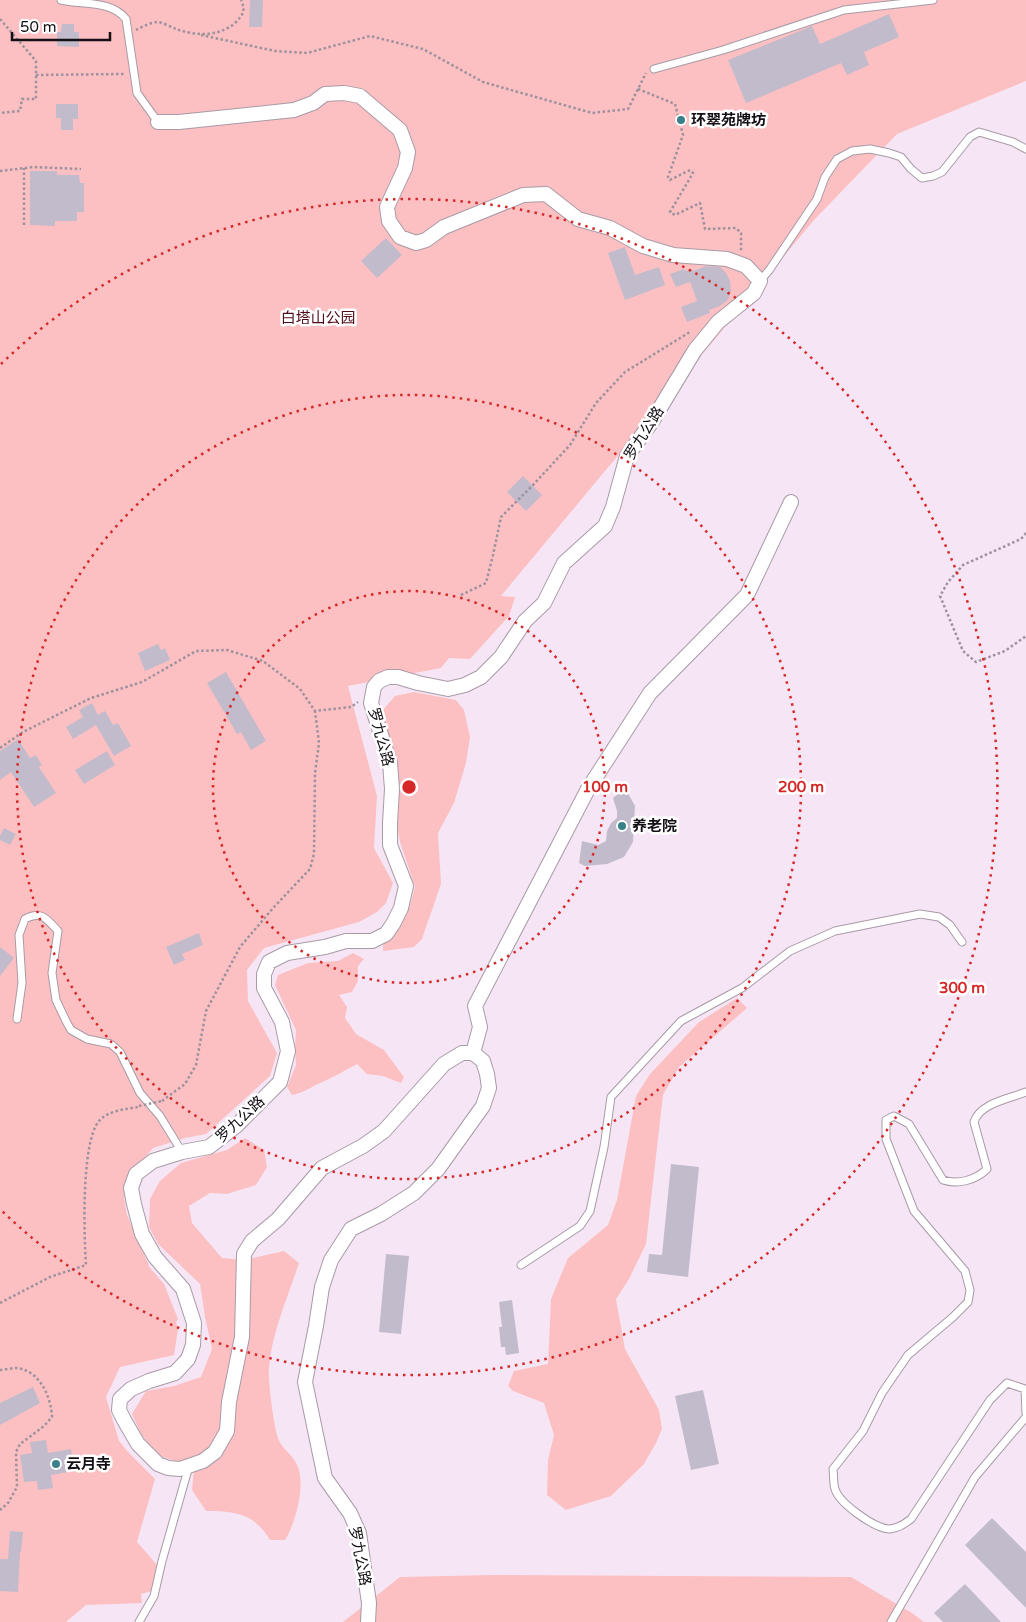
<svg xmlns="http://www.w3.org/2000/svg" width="1026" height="1622" font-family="'Varela Round','Noto Sans SC',sans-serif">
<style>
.green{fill:#fcc0c2}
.building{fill:#c2bbcc}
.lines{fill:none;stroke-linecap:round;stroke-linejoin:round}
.service-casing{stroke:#a89aa7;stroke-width:9}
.minor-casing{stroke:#a89aa7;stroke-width:16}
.path{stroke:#9d919d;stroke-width:2.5;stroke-dasharray:2.5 2.5;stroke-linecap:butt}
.service{stroke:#fff;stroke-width:7}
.minor{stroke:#fff;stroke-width:14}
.path-bridge{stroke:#9d919d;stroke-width:2.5;stroke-dasharray:2.5 2.5;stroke-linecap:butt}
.ring{fill:none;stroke:#d62828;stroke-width:2.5;stroke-dasharray:2.5 5}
.poi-dot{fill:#398089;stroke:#fff;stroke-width:2}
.labels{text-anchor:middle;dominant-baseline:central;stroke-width:5;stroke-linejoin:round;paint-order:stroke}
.poi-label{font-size:15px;font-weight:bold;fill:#140f14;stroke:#fff;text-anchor:start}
.park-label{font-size:15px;fill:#500d19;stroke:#fff}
.street-label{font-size:15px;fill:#140f14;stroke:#fff}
.centre{fill:#d62828;stroke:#fff;stroke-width:2.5}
.ring-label{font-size:15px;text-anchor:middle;font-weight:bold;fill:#d62828;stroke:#fff;stroke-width:5;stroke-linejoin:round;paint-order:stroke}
</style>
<rect width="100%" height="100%" fill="#f6e6f5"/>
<path class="green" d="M0,0H1026V81L897,134L814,220L501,596L515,597L509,616L470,659L449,658L441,668L348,686L377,796L374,848L393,883L386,903L377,912L359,922L264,948L247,970L248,1001L277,1053L270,1076L206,1134L185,1138L153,1148L130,1176L124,1198L127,1215L150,1268L164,1284L178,1319L176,1322L178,1329L174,1355L120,1367L106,1397L119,1441L128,1452L155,1479L137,1542L158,1566L152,1591L141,1594L142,1603L86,1605L66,1622H0Z
M414,692L456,700L464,710L470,737L466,763L454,803L438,833L441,884L422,939L414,947L383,951V942L401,925L409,908L415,887L400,842L396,820L398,791V770L382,711L395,696Z
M353,953L364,959L358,966V981L352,992L339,995L347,1007L345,1018L356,1034L384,1050L404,1077L401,1083L383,1076L367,1074L357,1064C344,1071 332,1078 318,1084C309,1088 303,1093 292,1095L287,1087L296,1065L295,1048L296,1030L275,985L278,975L308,963L338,961Z
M737,998L747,1008L679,1067L663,1095L646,1244L629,1279L616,1299L625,1349L659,1410L662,1429L656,1443L644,1464L611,1496L566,1510L547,1495L548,1460L554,1435L544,1403L513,1391L508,1386L514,1371L548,1364L551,1299L568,1258L608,1225L617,1200L636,1096L650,1074L699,1022Z
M245,1138L264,1150L267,1167L256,1185L227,1194L210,1193L189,1206L192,1223L222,1258L244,1260L284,1251L299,1263C288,1297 271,1334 269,1370C268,1382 274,1427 278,1438C281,1448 292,1454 296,1463C307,1481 296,1523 285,1540H270C254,1513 235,1511 206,1511L192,1490L194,1468L158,1455L141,1434L132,1414L146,1391L174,1386L201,1377L212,1349L205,1317L200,1284L158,1244L149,1227L150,1199L160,1181L181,1163L227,1150Z
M493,1575L851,1577L912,1613L924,1622H343L400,1577Z"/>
<path class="building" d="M250,0H263L262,27H249Z
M889,14L899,37L864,52L869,65L847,75L841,63L746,103L728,60L812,26L820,44Z
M62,24H74V32H79V47L57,46V32H61Z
M56,104H78V119H73V130H61V118H56Z
M30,171H57V175H79L80,183H84V212H77V221H55V226L30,225Z
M386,238L402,255L377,278L361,261Z
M625,247L635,275L659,267L665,285L625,300L608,253Z
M706,266L720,267L726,273L730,281L731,291L728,300L720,306L709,310L710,313L687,322L681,307L697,301L690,282L676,287L670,274L684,269L685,271L692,269L693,271Z
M523,476L542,495L526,511L507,492Z
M158,644L161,650L165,648L170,660L145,671L138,653Z
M226,672L266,741L251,750L241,732L237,734L207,683Z
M92,703L98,715L105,711L113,725L118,723L131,746L114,756L96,725L73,739L66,727L83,717L79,710Z
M18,739L30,758L36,755L42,765L39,767L56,793L34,807L11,772L0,780V751Z
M107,751L115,765L84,784L75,770Z
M625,788L635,806L633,842L624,857L607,864L585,866L579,863L582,841L598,845L606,841L607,831L611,823L617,818V811L613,798Z
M4,828L16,834L10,845L0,840V836Z
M199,933L203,945L182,954L185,960L174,965L166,947Z
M0,947L14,958L0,976Z
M671,1164L699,1167L688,1277L647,1272L649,1254L662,1255Z
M386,1254L409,1256L401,1334L379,1332Z
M512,1300L519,1353L506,1355L505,1347H501L499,1327H502L499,1302Z
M33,1387L40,1403L0,1425V1403Z
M703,1390L719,1464L691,1470L675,1396Z
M46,1440L48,1453L71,1449L74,1471L51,1475L53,1488L38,1490L37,1481L24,1482L20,1455L32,1453L30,1442Z
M992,1518L1026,1552V1608L965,1545Z
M10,1531L23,1532L21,1552H20L18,1592L0,1591V1559H8Z
M965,1584L1001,1622H943L934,1613Z"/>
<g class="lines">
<g class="service-casing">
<path id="service" d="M61,0C83,5 111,0 126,19L137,93L158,122
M654,69L723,50L844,10L933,0
M760,281L770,269L817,199L825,177L837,159L852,151L870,149L889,153L901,157L911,169L922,178L933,176L942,172L970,137L979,132L1013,142L1026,149
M17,1019L22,983L19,935L25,919C41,910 47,919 58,931L52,973L56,1000L67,1023L71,1030L87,1039L111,1044L120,1052L140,1093L160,1116L182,1152
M1026,1092C1009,1099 980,1103 974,1122L987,1169C976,1180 958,1185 943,1180L909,1124L894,1116L886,1120V1139L914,1211L965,1271L970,1290L968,1302L953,1317L908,1355L882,1393L863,1431L833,1469C834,1475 833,1483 835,1489C839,1503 875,1529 890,1529C899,1528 904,1524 911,1519L990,1400L1007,1383L1025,1389L1026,1413
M521,1265L580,1226L590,1211L604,1147L611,1097L681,1021L742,988L790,951L835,931L920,914L939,917L950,925L962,942
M139,1622L154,1596L162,1561L189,1466
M891,1622L975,1477L1026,1417"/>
</g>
<g class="minor-casing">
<path id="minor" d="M158,122H179L294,110L313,103L325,94L344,93L360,96L400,130L408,152L405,168L387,207L389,221L400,237L416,243L426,240L444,227L523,195L546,194L578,219L610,228L643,246L673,255L727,259L746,266L760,281L754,293L718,322L695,350L651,423L627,456L613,507L605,526L564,563L544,603L525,621L501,657L481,677L465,685L448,689L418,683L398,677H388L379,681L374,687L371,703L390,763L392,789L390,823V845L406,886L401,908L393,924L386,934L372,941H346L325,947L287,953L269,962L264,974V988L282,1022L288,1051L280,1082L236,1126L209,1147L182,1152L153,1161L136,1174L131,1188L134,1204L142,1234L155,1257L183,1289L194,1323L193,1345L188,1359L175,1373L149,1381L131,1389L120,1399L119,1410L124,1420L138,1444L158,1464L168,1468L180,1469L203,1461L215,1452L227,1431L229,1402L242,1337L244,1254L252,1241L278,1219L322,1168L363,1146L384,1131L444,1064L462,1053H473L483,1061L487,1074L489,1088L483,1106L438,1169L414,1193L381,1214L351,1229L331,1260L322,1287L316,1326L305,1382L325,1478L350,1513L359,1533L369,1603L368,1622
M473,1053L480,1027L475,1006L588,789L650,693L747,595L791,502"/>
</g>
<path class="path" d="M0,19L36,61V99H22L20,111L0,113
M136,30C142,27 151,22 158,22C164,23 171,27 176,29C195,36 219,37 235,23C243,15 246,11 241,0
M201,35L275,51L307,53L370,36L423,49L483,82L592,113L628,109L646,73
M36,75L124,74
M638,89L675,104L683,135L668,177L670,180L690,170L693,173L670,212L675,215L700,203L705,229L736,228L741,233V252
M0,171L33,167L81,169
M24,225V168
M1026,533L1021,539L963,565L948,582L940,596L963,651L976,662L1005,651L1026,636
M461,595L486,583L493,555L501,517L533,485L570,445L596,403L625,372L690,332
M0,748L23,732L91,698L142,682L196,651L227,650L263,661L300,689L315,711L351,707L358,702
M162,1101L185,1084L196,1065L206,1011L240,947L274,907L310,869L314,854L315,773L319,743L315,711
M0,1303L50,1277L86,1265C84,1236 81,1142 99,1121C107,1111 126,1109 138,1107
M0,1370C5,1370 11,1368 16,1368C40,1370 51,1397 52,1417L44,1426L20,1444L16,1452L17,1487L8,1503L0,1510"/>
<use href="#service" class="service"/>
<use href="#minor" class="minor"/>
<path class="path-bridge" d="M139,1106L162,1101"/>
</g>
<g class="ring">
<circle cx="409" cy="787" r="196"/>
<circle cx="409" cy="787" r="392"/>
<path d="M1 364A588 588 0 1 1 1 1210"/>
</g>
<g class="poi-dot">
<circle cx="681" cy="120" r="5"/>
<circle cx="622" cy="826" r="5"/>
<circle cx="56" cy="1464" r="5"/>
</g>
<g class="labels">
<g class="poi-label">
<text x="691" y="120">环翠苑牌坊</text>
<text x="632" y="826">养老院</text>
<text x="66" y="1464">云月寺</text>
</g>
<g class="park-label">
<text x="318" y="318">白塔山公园</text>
</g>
<g class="street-label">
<text transform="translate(644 433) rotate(-58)">罗九公路</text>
<text transform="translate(381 737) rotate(75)">罗九公路</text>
<text transform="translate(240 1119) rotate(-43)">罗九公路</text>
<text transform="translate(360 1556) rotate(79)">罗九公路</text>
</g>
</g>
<circle cx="409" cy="787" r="8" class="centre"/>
<g class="ring-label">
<text x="605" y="792">100 m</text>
<text x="801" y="792">200 m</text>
<text x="962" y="993">300 m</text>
</g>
<path d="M12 32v8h98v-8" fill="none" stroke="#140f14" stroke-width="2.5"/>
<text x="20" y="32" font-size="15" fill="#140f14" stroke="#ffffff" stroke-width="4" paint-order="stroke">50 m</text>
</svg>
